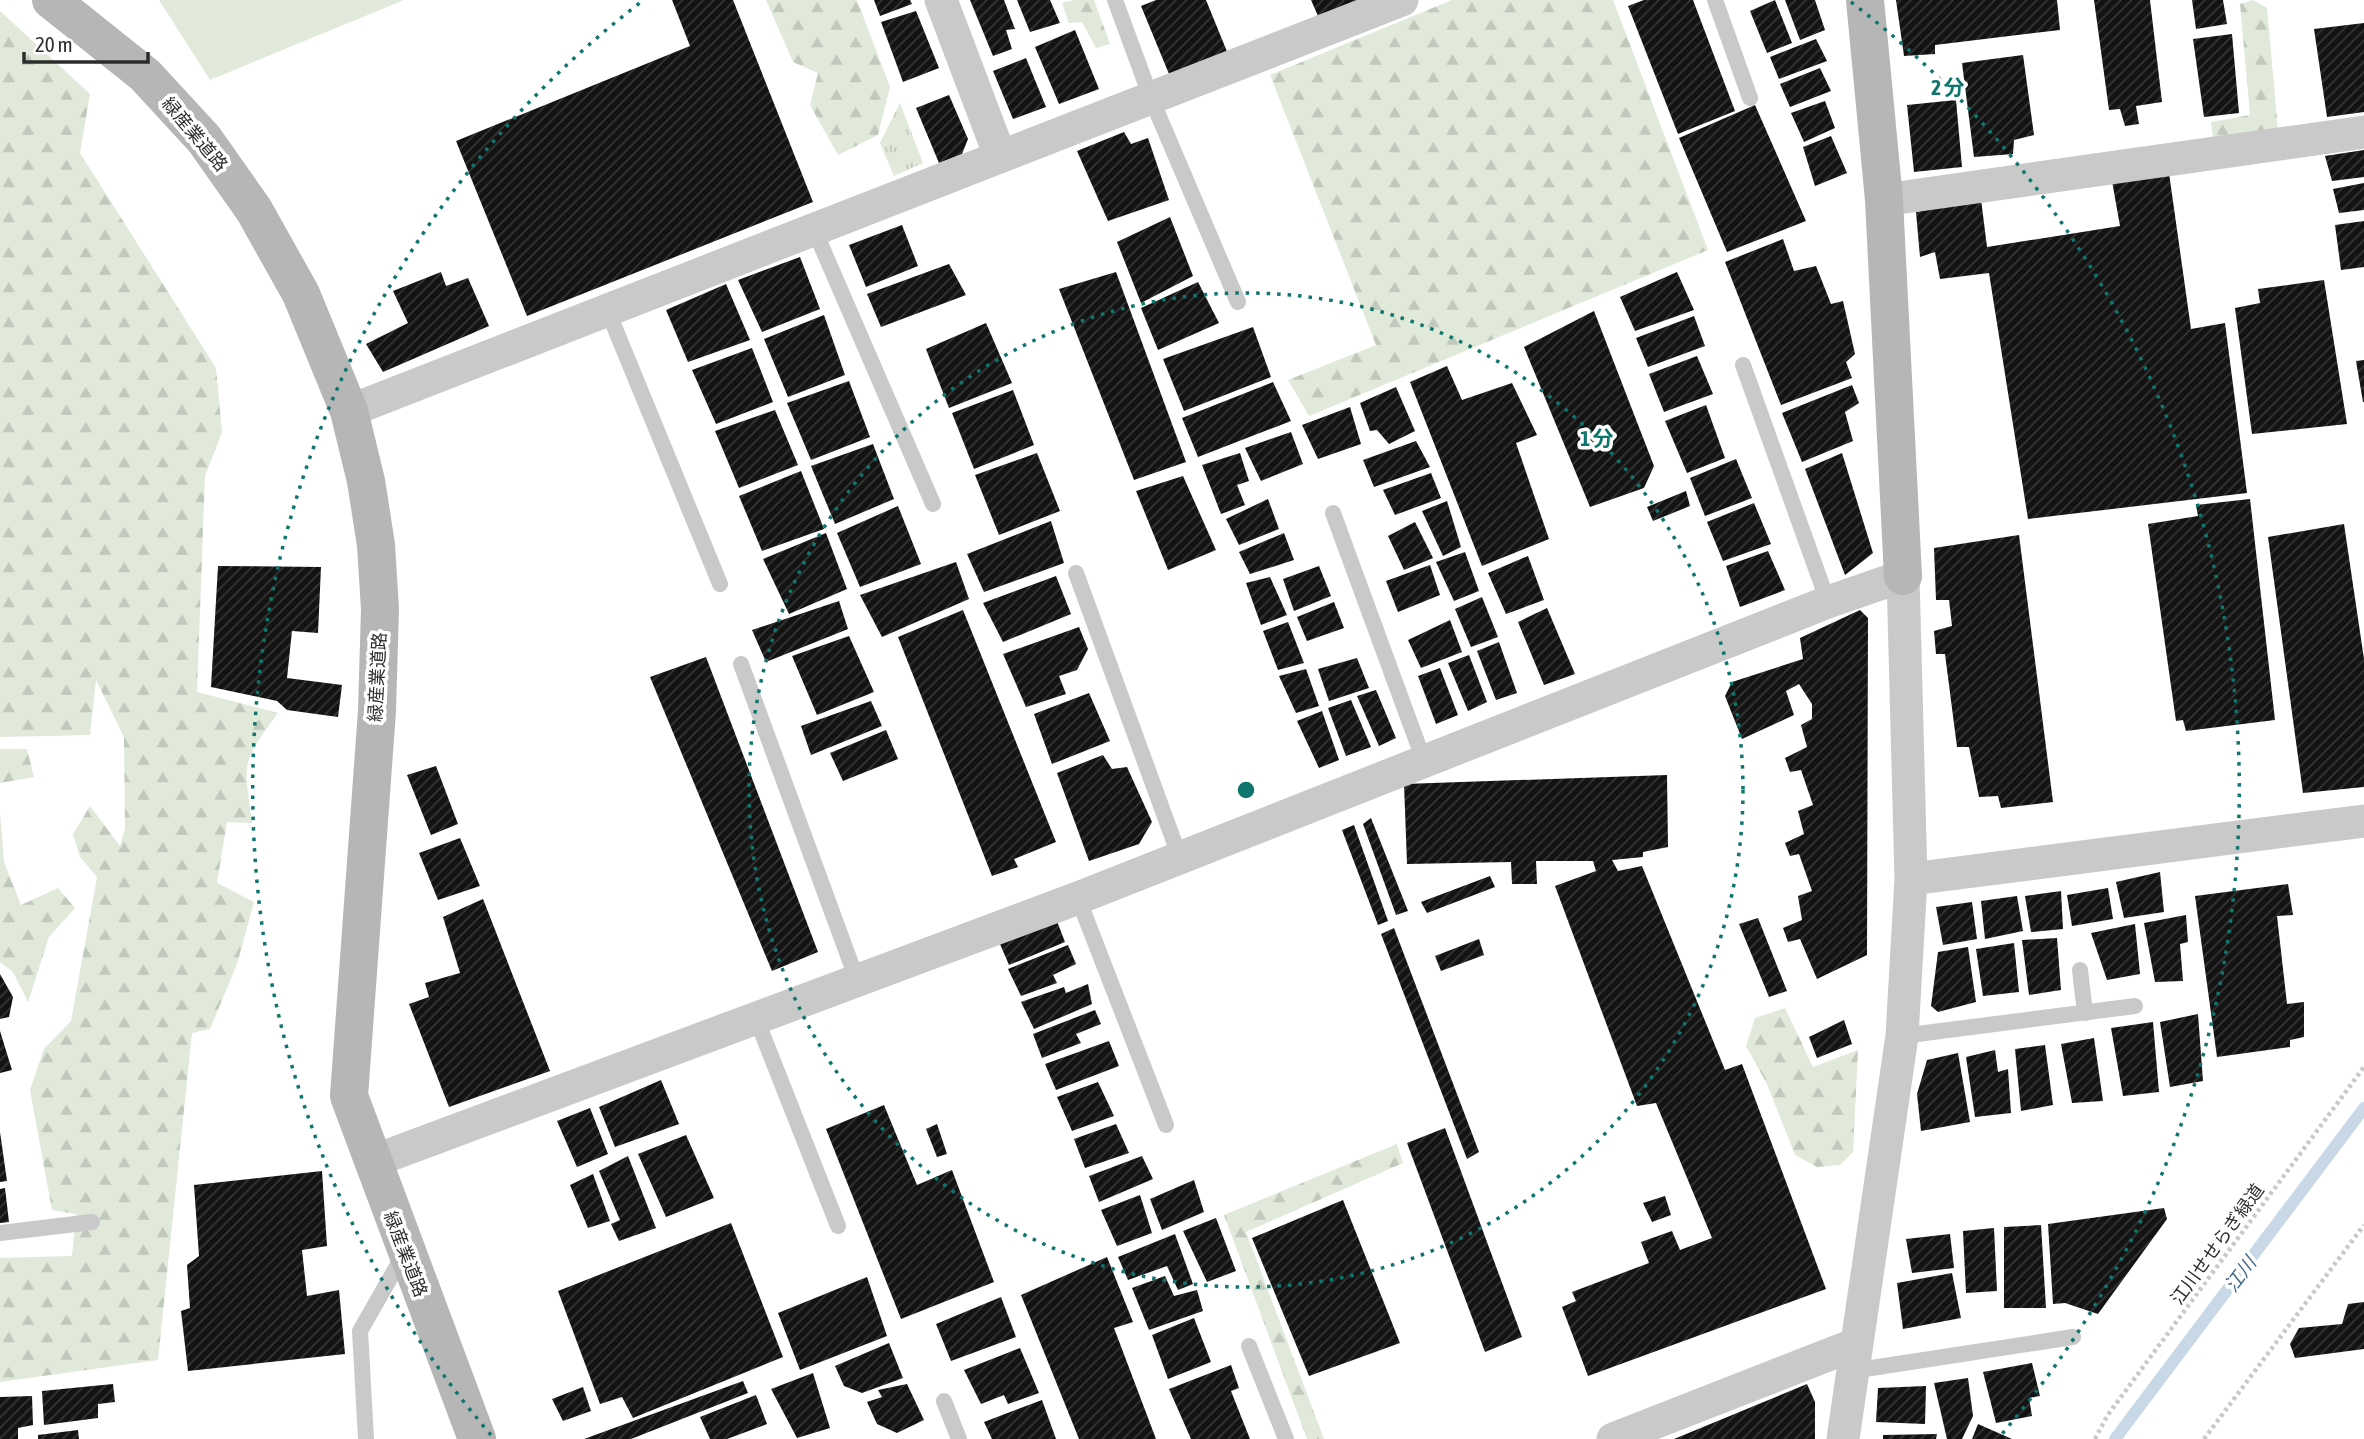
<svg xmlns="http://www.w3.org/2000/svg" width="2364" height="1439" font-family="'Asap Condensed','Noto Sans JP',sans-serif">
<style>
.grass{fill:url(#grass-tufts)}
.forest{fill:url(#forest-firs)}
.park{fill:#e1e9db}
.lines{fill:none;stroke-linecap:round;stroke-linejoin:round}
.stream{stroke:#c9d8e7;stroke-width:12}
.building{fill:url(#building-hatch)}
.path{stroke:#c9c9c9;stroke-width:4.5;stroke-dasharray:3.5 3.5;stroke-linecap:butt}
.lane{stroke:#c9c9c9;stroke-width:16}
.street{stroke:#c9c9c9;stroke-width:33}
.secondary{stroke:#b6b6b6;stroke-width:38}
.ring{fill:none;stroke:#0f766e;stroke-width:3.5;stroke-dasharray:3.5 7}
.labels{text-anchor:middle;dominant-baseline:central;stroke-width:7;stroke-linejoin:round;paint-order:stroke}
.street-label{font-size:18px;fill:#2c2c2c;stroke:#fff}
.water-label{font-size:19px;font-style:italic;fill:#446685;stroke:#fff}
.centre{fill:#0f766e;stroke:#fff;stroke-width:3.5}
.ring-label{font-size:21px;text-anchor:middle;font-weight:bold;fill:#0f766e;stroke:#fff;stroke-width:7;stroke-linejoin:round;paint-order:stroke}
</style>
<defs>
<pattern id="grass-tufts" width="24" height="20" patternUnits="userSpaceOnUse" patternTransform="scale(1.75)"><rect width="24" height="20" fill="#e1e9db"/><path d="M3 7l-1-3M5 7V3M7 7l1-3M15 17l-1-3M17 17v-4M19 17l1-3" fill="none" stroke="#c1c8bc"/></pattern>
<pattern id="forest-firs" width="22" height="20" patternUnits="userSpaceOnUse" patternTransform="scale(1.75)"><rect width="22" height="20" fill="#e1e9db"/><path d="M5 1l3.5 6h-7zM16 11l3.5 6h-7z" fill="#c1c8bc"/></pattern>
<pattern id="building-hatch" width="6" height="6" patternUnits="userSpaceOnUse" patternTransform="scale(1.75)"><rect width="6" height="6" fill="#131313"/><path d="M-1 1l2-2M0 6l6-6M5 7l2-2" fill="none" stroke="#363636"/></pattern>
</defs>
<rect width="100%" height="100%" fill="#fff"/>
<path class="grass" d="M900,103L923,163L894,176L880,143Z"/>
<path class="forest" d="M766,0H857L890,87L878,135L838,155L810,105L818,73L793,62Z
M1074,0H1094L1110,44L1096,48L1082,22L1069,23L1062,3Z
M1452,0H1613L1708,250L1309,416L1288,380L1376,345L1270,75Z
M2253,0L2267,8L2278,130L2213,138L2211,122L2250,115L2240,4Z
M0,11L90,94L80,153L216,368L222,432L205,476L197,692L278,713C240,765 244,760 252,823L227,822L217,883L254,902L237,964L210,1029L192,1033L158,1360L0,1382V1258L72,1256L76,1214L52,1210L30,1090L44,1049L71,1021L97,877L80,857L73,834L90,806L120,846L125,829L124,737L96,680L90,735L0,737Z
M0,749H27L34,777L0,783Z
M0,812L4,862L21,905L58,888L75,908L49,937L28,1002L13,972L0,962Z
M1785,1008L1813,1067L1858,1050L1853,1152L1840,1165L1817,1167L1795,1155L1767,1084L1746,1046L1755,1018Z
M1397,1144L1403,1163L1246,1232L1324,1439H1307L1224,1215Z"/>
<path class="park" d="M159,0H404L210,80Z"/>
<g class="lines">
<path class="stream" d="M2115,1439L2364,1108"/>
</g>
<path class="building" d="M672,0H733L813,202L527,316L456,141L690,46Z
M874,0H910L912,4L880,16Z
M970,0H1004L1015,29L1006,30L1012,49L993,56Z
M1017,0H1050L1060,23L1030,32Z
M1156,0H1206L1228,54L1169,74L1141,6Z
M1311,0H1363L1318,16Z
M1644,0H1693L1735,111L1678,134L1628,6Z
M1775,0L1792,43L1767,53L1750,11Z
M1785,0H1815L1825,30L1800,40Z
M1896,0H2057L2060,30L1935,45V54L1904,56Z
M2094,0H2150L2162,102L2136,106L2139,124L2125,126L2120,109L2109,110Z
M2192,0H2223L2227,24L2196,29Z
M916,11L939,68L903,82L881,22Z
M2364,23V112L2327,117L2314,29Z
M1075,30L1099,89L1059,104L1035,47Z
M2232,34L2239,113L2204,117L2193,39Z
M1816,39L1827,61L1779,79L1770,57Z
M2023,55L2034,135L2014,140L2013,154L1974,157L1962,63Z
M1026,58L1046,107L1013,119L993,71Z
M1820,68L1831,91L1790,107L1780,84Z
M949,95L968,139L962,154L939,163L916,108Z
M1956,100L1962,167L1914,172L1907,105Z
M1825,101L1835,128L1804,142L1791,113Z
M1755,105L1806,221L1727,252L1679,138Z
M1124,132L1131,144L1148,138L1169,200L1108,221L1077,151Z
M1831,136L1847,173L1815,186L1803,147Z
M2364,150V177L2332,181L2325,156Z
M2169,173L2191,329L2225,323L2247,493L2028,519L1989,273L1940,279L1935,252L1920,257L1916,212L1981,199L1987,247L2120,226L2112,181Z
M2364,183V210L2339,213L2333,189Z
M1170,217L1193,276L1141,303L1117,242Z
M2364,221V267L2341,270L2335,225Z
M902,225L918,266L866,287L849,245Z
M1783,239L1794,271L1816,266L1831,304L1843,301L1855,354L1846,362L1852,378L1781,405L1725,262Z
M800,257L820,309L762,332L738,280Z
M949,264L966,295L881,327L867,294Z
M441,272L446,286L468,278L489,326L383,372L366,344L408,323L393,291Z
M1116,272L1186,462L1134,480L1059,289Z
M1677,272L1694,310L1635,331L1620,297Z
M2324,280L2347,424L2252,434L2235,308L2260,303L2258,289Z
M1198,282L1219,323L1158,350L1141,308Z
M726,284L750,340L688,362L666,310Z
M1594,311L1654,466L1644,488L1590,507L1524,347Z
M824,315L845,375L788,397L764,339Z
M1694,316L1705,346L1648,367L1636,338Z
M986,323L1012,383L949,408L926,349Z
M1253,327L1271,377L1184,411L1163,359Z
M752,348L773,402L716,424L692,370Z
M1697,356L1713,394L1664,412L1649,374Z
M2364,360V402H2363L2356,361Z
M1447,366L1462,400L1512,383L1537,435L1516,443L1549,539L1482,566L1410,382Z
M849,381L870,437L811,460L787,403Z
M1273,382L1291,421L1198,457L1182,418Z
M1852,385L1859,403L1845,412L1853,441L1802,462L1782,413Z
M1396,387L1415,431L1389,444L1377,430L1370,431L1360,403Z
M1013,390L1034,445L974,469L952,413Z
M1706,405L1725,458L1687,473L1665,421Z
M1350,407L1361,444L1318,459L1302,425Z
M775,410L798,465L739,488L715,431Z
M1291,432L1303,464L1261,481L1245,448Z
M1416,441L1430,467L1374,487L1363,460Z
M873,444L894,499L835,524L811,466Z
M1037,453L1060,511L999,535L975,475Z
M1240,453L1249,481L1237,485L1245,505L1221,514L1202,465Z
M1842,453L1873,553L1845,575L1805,469Z
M1736,459L1752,498L1705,516L1690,478Z
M801,471L824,529L762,551L739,496Z
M1431,473L1441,498L1395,515L1383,490Z
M1183,476L1216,550L1168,570L1136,491Z
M1686,491L1690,506L1653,521L1647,507Z
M1268,499L1279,529L1239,545L1226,519Z
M2250,499L2275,720L2186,731L2183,720L2176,721L2148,524L2198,516L2196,505Z
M1447,501L1461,547L1443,556L1422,511Z
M1754,503L1771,544L1723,561L1707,522Z
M898,506L921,564L860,587L837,533Z
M1051,521L1064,563L984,592L967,554Z
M1415,522L1433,558L1404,570L1388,536Z
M2344,524L2364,659V787L2303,793L2268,537Z
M826,533L847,589L789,614L763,559Z
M1284,533L1294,560L1250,574L1239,552Z
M2019,535L2053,802L2001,808L1998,796L1979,797L1969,747H1957L1945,654H1936L1934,631L1952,626L1949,600H1936L1934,548Z
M1768,551L1785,590L1740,607L1726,566Z
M1465,552L1479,591L1454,601L1436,562Z
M1528,556L1544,600L1506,614L1488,573Z
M956,562L969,599L882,637L860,595Z
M1430,565L1440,595L1398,612L1386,581Z
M218,566L321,567L318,633L292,631L287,678L342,685L338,717L287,710L277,701L211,687Z
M1319,566L1331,596L1294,611L1283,579Z
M1056,576L1071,614L1003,642L983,603Z
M1270,577L1287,615L1261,625L1246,583Z
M1482,597L1498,637L1471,647L1455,609Z
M839,601L848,629L766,662L752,630Z
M1334,602L1344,628L1307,641L1297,617Z
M1547,608L1575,674L1544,685L1518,622Z
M963,610L1056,842L1014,859L1018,867L992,876L898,637Z
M1860,610L1868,618L1867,955L1817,979L1800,939L1788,942L1783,928L1802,920L1798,896L1812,891L1799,854L1790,856L1785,843L1804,834L1798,811L1813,805L1801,770L1790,772L1785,758L1807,747L1801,725L1812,719V704L1799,684L1786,691L1794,715L1742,739L1725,696L1732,682L1803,659L1800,638Z
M1450,620L1462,652L1421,668L1408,640Z
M1288,622L1304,663L1278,670L1263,631Z
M1079,627L1088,649L1077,670L1059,676L1066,694L1026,707L1003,654Z
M849,636L874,692L817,715L792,656Z
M1499,642L1517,693L1496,700L1477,651Z
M1469,655L1487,702L1468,711L1448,663Z
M706,657L818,952L772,971L650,677Z
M1357,658L1369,688L1329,701L1318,669Z
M1440,668L1458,715L1436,724L1418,676Z
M1306,669L1319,706L1296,713L1279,676Z
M1376,690L1396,738L1379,746L1357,696Z
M1089,693L1110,741L1052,764L1034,714Z
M1351,700L1371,747L1346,756L1328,708Z
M871,701L882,726L811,755L801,726Z
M1322,711L1339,760L1319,768L1297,721Z
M886,730L898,759L843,781L830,753Z
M1103,755L1112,769L1127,767L1152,822L1139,844L1089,861L1057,773Z
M436,766L458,824L431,835L407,775Z
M1667,775L1668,847L1643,852V857L1612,860L1618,871L1642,866L1725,1070L1742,1064L1826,1289L1588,1376L1562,1307L1576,1301L1572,1292L1649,1263L1641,1242L1672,1231L1680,1250L1712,1238L1656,1103L1637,1106L1555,886L1596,871L1593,861H1536L1537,884H1512L1511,862L1407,864L1404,784Z
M1371,818L1408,911L1396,915L1363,824Z
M1354,825L1388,921L1378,925L1342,830Z
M460,838L480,886L438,900L419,853Z
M2160,872L2164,912L2124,918L2116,882Z
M1490,876L1495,887L1427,913L1421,902Z
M2288,884L2293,915L2277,916L2287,1004L2304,1002V1037L2290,1040V1047L2217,1057L2195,896Z
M2108,888L2113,919L2072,926L2067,895Z
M2061,891L2063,929L2031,932L2025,896Z
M2017,896L2023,931L1985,939L1981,901Z
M483,899L550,1071L449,1107L409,1004L429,997L425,983L460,973L443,917Z
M1972,902L1977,939L1943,945L1936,907Z
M2186,915L2188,942L2180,944L2183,981L2155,982L2144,923Z
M1055,916L1065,942L1009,965L997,937Z
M1758,918L1787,991L1769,997L1739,924Z
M2135,924L2140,974L2107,980L2091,933Z
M1394,928L1479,1152L1467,1159L1381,934Z
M2057,938L2061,990L2029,995L2022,940Z
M1479,939L1484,955L1441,971L1435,956Z
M2014,943L2019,992L1983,996L1976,949Z
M1068,945L1076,964L1053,975L1057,983L1021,996L1008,969Z
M1968,947L1976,1002L1938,1012L1931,1006L1938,952Z
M0,974L13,997L9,1017L0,1019Z
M1088,984L1092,1004L1034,1029L1021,1002L1064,987L1066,993Z
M1095,1010L1101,1024L1076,1034L1081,1043L1042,1058L1033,1034Z
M2198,1014L2203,1081L2170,1087L2160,1022Z
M1844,1020L1852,1044L1817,1058L1809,1037Z
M2153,1022L2159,1092L2123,1096L2111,1028Z
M0,1031L12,1070L0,1073Z
M2094,1038L2103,1101L2072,1103L2061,1044Z
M1109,1041L1119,1066L1056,1090L1045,1064Z
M2045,1045L2053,1105L2021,1111L2015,1049Z
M1995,1050L1998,1072L2008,1069L2011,1113L1975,1117L1966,1057Z
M1958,1053L1970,1122L1921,1131L1917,1094L1927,1060Z
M661,1080L679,1124L615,1147L599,1107Z
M1098,1082L1114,1116L1072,1131L1057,1097Z
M884,1105L917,1185L952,1170L994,1282L901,1319L826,1129Z
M590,1108L608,1154L577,1167L557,1121Z
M937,1124L947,1154L937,1157L926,1129Z
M1116,1124L1129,1153L1085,1168L1074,1139Z
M1445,1128L1522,1337L1485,1352L1407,1143Z
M0,1132L7,1181L0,1182Z
M686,1135L714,1198L666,1217L638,1154Z
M628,1156L656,1228L619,1241L611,1224L620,1220L599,1171Z
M1142,1156L1153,1179L1099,1202L1089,1176Z
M322,1171L327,1246L302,1250L307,1296L339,1290L345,1354L188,1371L181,1311L190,1308L187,1265L199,1256L194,1185Z
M593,1174L610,1221L588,1228L570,1185Z
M1194,1180L1204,1212L1162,1230L1150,1199Z
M5,1188L9,1222L0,1223V1189Z
M1140,1195L1152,1233L1117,1246L1101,1210Z
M1665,1196L1671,1215L1652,1222L1643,1203Z
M1343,1200L1400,1343L1309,1376L1252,1238Z
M2164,1208L2167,1219L2098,1314L2065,1303L2053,1304L2048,1224Z
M1216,1218L1236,1271L1207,1282L1183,1231Z
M731,1223L783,1357L633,1418L622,1397L600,1404L558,1291Z
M2041,1225L2046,1308H2004V1227Z
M1994,1228L1997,1291L1966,1293L1963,1231Z
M1175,1234L1193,1284L1178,1290L1167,1266L1128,1280L1118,1257Z
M1950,1234L1954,1268L1912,1273L1906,1239Z
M1107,1257L1133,1322L1114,1328L1156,1439H1079L1021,1295Z
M1952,1273L1961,1318L1903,1329L1897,1283Z
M1165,1276L1174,1296L1197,1290L1203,1311L1149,1330L1132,1288Z
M867,1277L887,1336L800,1370L778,1313Z
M1001,1297L1016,1337L951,1361L936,1324Z
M2364,1302V1349L2295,1358L2290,1344L2299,1328L2342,1324L2348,1304Z
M1194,1318L1211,1362L1168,1379L1152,1335Z
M889,1343L903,1378L862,1393L844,1386L835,1366Z
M1020,1348L1039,1393L1008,1404L1004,1395L981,1404L964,1370Z
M2032,1363L2040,1396L2029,1398L2032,1416L1996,1423L1983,1372Z
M1231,1365L1239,1388L1231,1391L1250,1439H1191L1169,1389Z
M813,1373L830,1428L797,1438L771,1389Z
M1968,1378L1973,1416L1962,1439H1947L1934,1383Z
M743,1381L748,1393L631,1439H584Z
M113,1384L115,1402L98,1404V1418L44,1425L42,1391Z
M907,1384L924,1420L897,1433L877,1424L867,1402L882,1397L878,1390Z
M1807,1384L1815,1402V1439H1674Z
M1926,1386L1925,1424L1876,1422L1878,1388Z
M583,1387L591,1411L563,1421L552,1399Z
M756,1395L767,1424L727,1439H710L700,1417Z
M32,1396L33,1425L18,1428V1439H0V1397Z
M1042,1400L1056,1439H992L984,1422Z
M1978,1424L2012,1439H1972Z
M78,1430L79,1439H38V1435Z
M1937,1434L1936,1439H1883V1435Z"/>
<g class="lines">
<path class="path" d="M2095,1439L2107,1416L2364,1067
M2204,1439L2364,1225"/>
<path class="lane" d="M1115,0L1151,98L1238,302
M1715,0L1750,98
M814,229L933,504
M607,309L720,584
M1743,365L1828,602
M1333,513L1424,761
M1076,573L1180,858
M741,664L857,980
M1078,898L1166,1125
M2080,970L2085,1013
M756,1018L838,1226
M1902,1036L2135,1006
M0,1233L92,1222
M1249,1346L1286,1439
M1852,1371L2073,1337
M944,1401L959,1439
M366,1439L360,1331L404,1254"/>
<path class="street" d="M941,0L1000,156
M1884,200L2364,132
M349,411L1402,0
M1911,879L2364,821
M371,1162L1078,898L1828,602L1903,576L1911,879L1902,1036L1843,1439
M1613,1439L1856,1344"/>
<path class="secondary" d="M51,0L145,75L204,139L254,210L301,294L349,411L366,481L376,545L380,609L377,711L349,1096L477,1439
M1865,0L1884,200L1903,576"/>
</g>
<g class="ring">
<circle cx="1246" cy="790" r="497"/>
<path d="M491 1435A993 993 0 0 1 641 2M1851 2A993 993 0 0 1 2001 1435"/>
</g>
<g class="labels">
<g class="street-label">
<text transform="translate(195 134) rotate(50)">緑産業道路</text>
<text transform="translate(377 677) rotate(-87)">緑産業道路</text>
<text transform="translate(2217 1244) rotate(-54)">江川せせらぎ緑道</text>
<text transform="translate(406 1254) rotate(69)">緑産業道路</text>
</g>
<g class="water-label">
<text transform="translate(2240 1274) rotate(-53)">江川</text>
</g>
</g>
<circle cx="1246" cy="790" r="10" class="centre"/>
<g class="ring-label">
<text x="1948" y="95">2 分</text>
<text x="1597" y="446">1 分</text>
</g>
<path d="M24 52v10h124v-10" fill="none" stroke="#2c2c2c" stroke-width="3.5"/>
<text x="35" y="52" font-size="21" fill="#2c2c2c" stroke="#ffffff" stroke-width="5" paint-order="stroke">20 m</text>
</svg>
